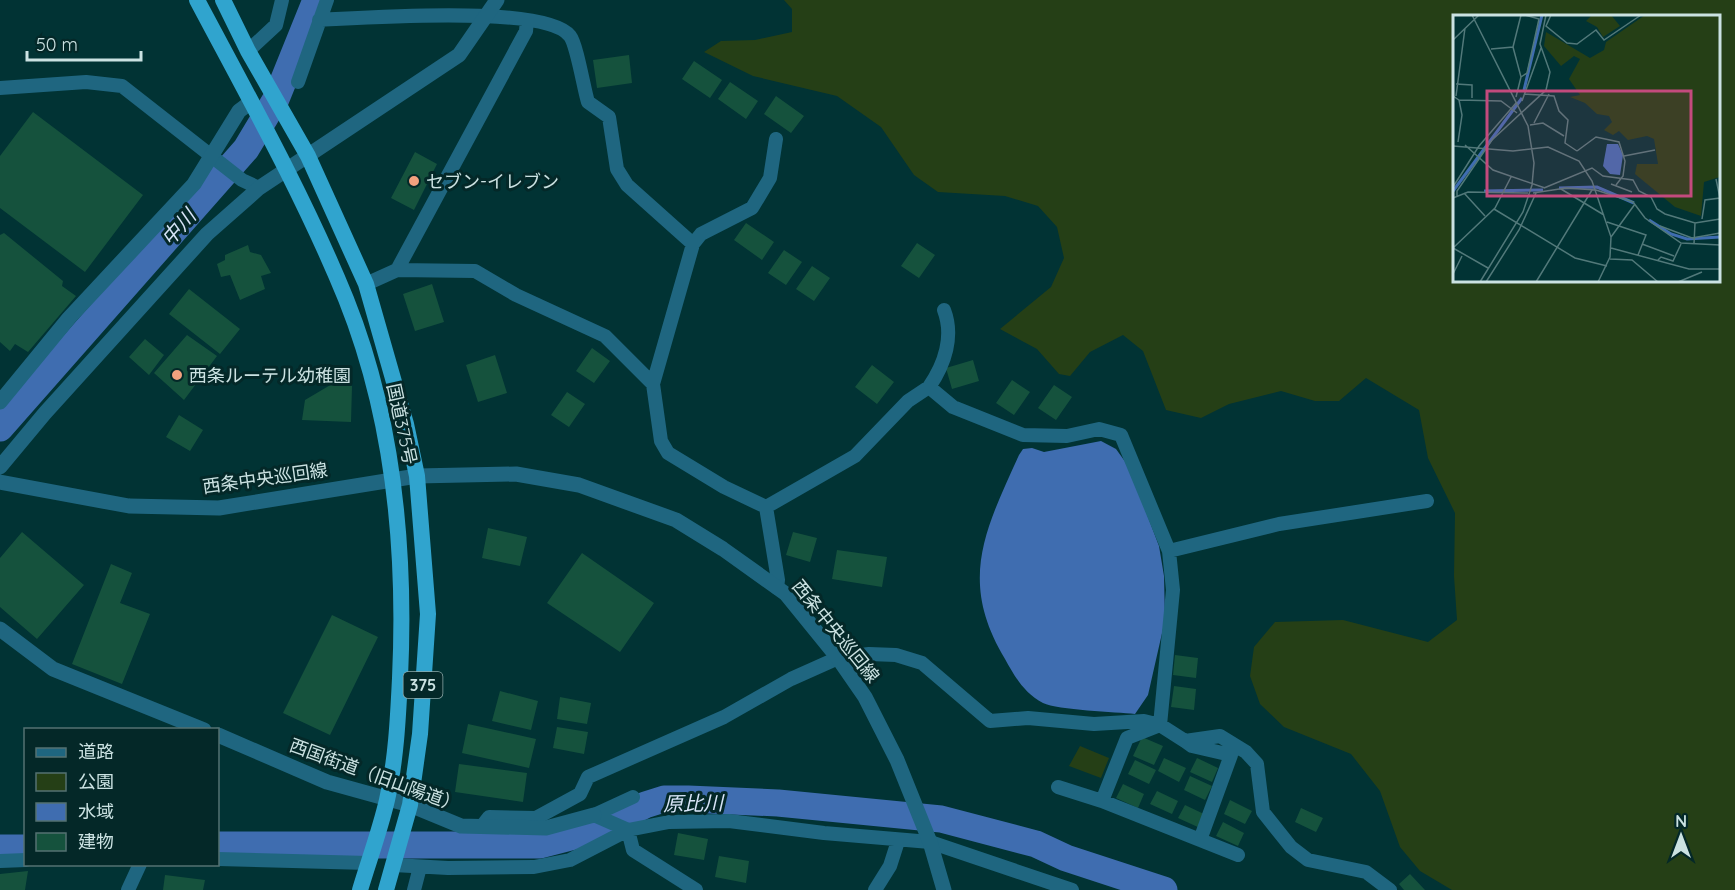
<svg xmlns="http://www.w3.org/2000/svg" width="1735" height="890" font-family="Quicksand,'Noto Sans JP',sans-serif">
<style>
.green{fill:#253f16;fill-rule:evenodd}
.water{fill:#3f6db0}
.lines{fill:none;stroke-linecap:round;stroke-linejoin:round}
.river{stroke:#3f6db0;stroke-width:27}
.building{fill:#15523d}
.minor{stroke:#1f6680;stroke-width:14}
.tertiary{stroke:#1f6680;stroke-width:15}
.trunk{stroke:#30a4ce;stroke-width:16}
.poi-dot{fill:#f2a17e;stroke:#042828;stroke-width:2}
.labels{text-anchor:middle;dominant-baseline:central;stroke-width:6;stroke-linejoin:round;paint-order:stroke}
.shield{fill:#042828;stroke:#8faaaa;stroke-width:1.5}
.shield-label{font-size:16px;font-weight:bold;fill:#cbe2e2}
.poi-label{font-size:18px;fill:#cbe2e2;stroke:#042828;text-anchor:start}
.street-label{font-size:18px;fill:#cbe2e2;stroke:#042828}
.water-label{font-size:20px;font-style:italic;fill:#d8e5f8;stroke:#042828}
.inset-river{fill:none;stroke:#3f6db0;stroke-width:3}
.inset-road{fill:none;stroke:#52797a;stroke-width:1.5}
.view{fill:#c44a7d;fill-opacity:0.15;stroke:#c44a7d;stroke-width:3}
.inset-edge{fill:none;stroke:#cbe2e2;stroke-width:3}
</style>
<rect width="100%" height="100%" fill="#013334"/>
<path class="green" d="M784,0H1735V890H1452L1420,871L1400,847L1380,791L1351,754L1284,727L1260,704L1250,676L1254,647L1275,622L1343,620L1428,642L1457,620L1454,576L1455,513L1428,458L1419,410L1366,378L1339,401H1315L1281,391L1229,404L1201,418L1166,410L1143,351L1123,335L1090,352L1070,376L1059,374L1037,349L1000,329L1051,287L1064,258L1057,227L1038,206L1005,196L938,192L914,175L881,127L837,96L753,76L704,52L721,41L755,40L792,32V9ZM1454,16H1718V280H1454Z
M1080,746L1109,758L1101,778L1069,766Z"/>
<path class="water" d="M1101,441L1116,449L1129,467L1159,546L1164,576L1165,620L1148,695L1135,714C1116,712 1058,710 1043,703C1024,693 1015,677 1005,659C958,581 985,530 1019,455L1023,449L1032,448L1044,452Z"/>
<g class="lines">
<path class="river" d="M0,428L246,149L276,99L316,0
M218,845H540L594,831L645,805L664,799H688L778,803L941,819L1036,844L1066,858L1164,890
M0,848H26"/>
</g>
<path class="building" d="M629,55L632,83L597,88L593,60Z
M694,61L722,80L710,98L682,79Z
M730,82L758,101L746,119L718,99Z
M776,96L804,116L791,133L764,114Z
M33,112L143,195L85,272L0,208V156Z
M415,152L437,164L414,210L391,198Z
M746,223L774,242L762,260L734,240Z
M4,233L63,281L62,286L76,296L28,352L15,344L10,351L0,342V235Z
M917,243L935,255L919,278L901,266Z
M248,245L250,252L261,255L271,273L261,276L265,289L240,300L230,275L221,277L217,264L225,260V255Z
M784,250L802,262L786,285L768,273Z
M812,266L830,278L814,301L796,289Z
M432,284L444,322L415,331L403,294Z
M189,289L240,329L220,354L169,314Z
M187,335L217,356L184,400L154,373Z
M145,339L164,355L149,375L129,357Z
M592,348L610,361L594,383L576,371Z
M495,355L507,393L478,402L466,365Z
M973,360L979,381L952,389L946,368Z
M872,365L894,382L877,404L855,387Z
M1012,380L1030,392L1014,415L996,403Z
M332,384L352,386L351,422L302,420L305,400Z
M1054,385L1072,397L1056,420L1038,408Z
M567,392L585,404L569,427L551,415Z
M179,415L203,430L190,451L166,437Z
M488,528L527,537L520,566L482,558Z
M22,532L84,585L37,639L0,607V558Z
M793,532L817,538L810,562L786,555Z
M837,550L887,557L882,587L832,579Z
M582,553L654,603L620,652L547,603Z
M111,564L132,573L120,603L150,614L122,684L72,664Z
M332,615L378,637L330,735L283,713Z
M1175,655L1198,658L1196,678L1173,675Z
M1174,686L1196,689L1194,710L1171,707Z
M500,691L538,701L531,730L492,721Z
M560,697L591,703L587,724L557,719Z
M468,724L536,739L529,768L462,753Z
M557,727L588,732L584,754L553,748Z
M1142,737L1163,746L1154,765L1133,756Z
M1164,758L1186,768L1179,782L1158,771Z
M1197,758L1218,768L1212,782L1190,772Z
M1135,760L1156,770L1149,784L1128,774Z
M459,764L527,773L523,802L455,792Z
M1190,776L1212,786L1205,800L1184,790Z
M1123,784L1144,794L1138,808L1116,798Z
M1157,791L1178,801L1172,814L1150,804Z
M1230,800L1252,811L1245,824L1224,814Z
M1185,805L1206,815L1200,828L1178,818Z
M1301,808L1323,818L1316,832L1295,822Z
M1223,822L1244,833L1238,846L1216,836Z
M678,833L708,839L704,860L674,855Z
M719,856L749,861L746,883L715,877Z
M28,871L25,890H0V874Z
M1410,874L1425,890H1404L1399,884Z
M165,875L205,880L203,890H163Z"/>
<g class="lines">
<path class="minor" d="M319,20C362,18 546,4 570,36C577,45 584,90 588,102L609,117L617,169L627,185L693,244L653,384L661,441L668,453L724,487L766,507
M248,51L276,25L282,0
M298,82L327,0
M0,88L86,82L122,86L242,180L259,188
M693,244L701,234L752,208L770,178L776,139
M397,270L526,31L527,20
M366,284L397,270L475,271L516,295L605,336L653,384
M929,387C945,364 954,336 944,310
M766,507L855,456L908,401L929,387L953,407L1023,435L1067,436L1099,429L1121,435L1169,551L1173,590L1160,725
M766,507L778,580L777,588
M1169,551L1279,524L1427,501
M1185,741L1192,746L1231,755L1200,840
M1058,787L1102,801L1238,855
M1102,801L1127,738L1160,725
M594,815L628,830L633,850L696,890
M594,815L633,797
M482,826L489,817L536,818L580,794L588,777L724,717L791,679L838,658L869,654L896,655L922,663L990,721L1028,718L1094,724L1144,721L1160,725L1185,741L1220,736L1246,752L1257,764L1263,812L1291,847L1308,860L1366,872L1390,890
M218,859L368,863
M0,861L26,860
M394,865L448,868L534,867L570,860L628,830L669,822L729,821L824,833L930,842L1072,890
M128,890L140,864
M414,890L420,867
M875,890L890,866L898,841"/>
<path class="tertiary" d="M0,402L69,318L194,184L239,111L251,102
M0,467L45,413L207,234L259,188L459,55L497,0
M0,482L129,506L219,508L417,476L516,474L579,485L676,520L723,549L786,594L838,658L865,697L897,760L930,842L944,890
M0,629L53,669L204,730
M218,735L327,782L410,805L461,826L546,828L594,815"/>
<path class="trunk" d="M197,0C249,98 304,196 346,299C394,419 406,550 400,678C398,719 396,760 387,800C380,830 369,860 360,890
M223,0L248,51L308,156L366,284L406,424L417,476L428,614L420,734L410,805L386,890"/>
</g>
<g class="poi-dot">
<circle cx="414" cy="181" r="6"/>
<circle cx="177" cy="375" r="6"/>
</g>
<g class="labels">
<rect class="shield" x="403.5" y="672" width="39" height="26" rx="4.5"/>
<g class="shield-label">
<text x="423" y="685">375</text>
</g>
<g class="poi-label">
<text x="426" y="181">セブン-イレブン</text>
<text x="189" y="375">西条ルーテル幼稚園</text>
</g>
<g class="street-label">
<text transform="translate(402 424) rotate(78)">国道375号</text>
<text transform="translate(265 478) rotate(-8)">西条中央巡回線</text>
<text transform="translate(836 631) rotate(51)">西条中央巡回線</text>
<text transform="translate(375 775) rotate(20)">西国街道（旧山陽道）</text>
</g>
<g class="water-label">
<text transform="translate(178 227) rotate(-49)">中川</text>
<text transform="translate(693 803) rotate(-1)">原比川</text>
</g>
</g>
<g transform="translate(1453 15)">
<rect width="267" height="267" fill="#013334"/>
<path d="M139,0H158L167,11L150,22L144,12L133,6ZM192,0H267V162L251,167L248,201L222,192L182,159L184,149H205L201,124L194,121L175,125L166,116L160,120L151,115L159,107L156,101L144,99L132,88L117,82L127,80L116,64L127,44L121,41L108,51L91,31L93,17L137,43L151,35L153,27Z" fill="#253f16"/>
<path d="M154,129H165L170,140L167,160L157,159L150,151Z" fill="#3f6db0"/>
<path class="inset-river" d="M71,75L89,0M106,173L144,172L181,188M0,176L69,83M31,176L90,175M196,205L218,219L234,224L267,222"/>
<path class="inset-road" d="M19,0L75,111L81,148L79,170L70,197L27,267M98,0L93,11L114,28L124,29L143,15L151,25L188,0M0,25L26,0M60,32L68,62L63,82M38,34L60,32L68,0M68,62L74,58L86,4L72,0M3,69L19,70V83M71,79L101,81L106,96L115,105L112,128L124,136M0,81L6,85L48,86L64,98M3,81L12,13M69,86L88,33M81,108L96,79M77,110L90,108L111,121M5,127L9,100L6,85M12,130L40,155L92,173M0,131L60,136L95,132L126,146L139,166L158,222L157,242L145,267M124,136L143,122L166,127L172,146L170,161L163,170M171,141L202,135M158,169L179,177M0,172L26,131L63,88M91,173L139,153L150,161L180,165L186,176L198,182L204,194L212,199L242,208L267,204M108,174L151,200M11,178L32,201M80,178L113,173L143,175L180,187L192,203L228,228L267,230M4,182V176L39,125L93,75L97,57L87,29L93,0M0,183L15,177L75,178M41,194L122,243L154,251M249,204L252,185L267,183L263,164M154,207L193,220L185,240M207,211L239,223L267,218M158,222L182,189M189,229L221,241M241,229L242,208M0,233L42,193L58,162M0,233L35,253M158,233L236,254H267M157,244L179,245L205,267M205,245L208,242L220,246L228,229M0,259L9,241M33,267L66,215L83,178M83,267L139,175M225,267L249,257"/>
<path class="view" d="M34,76H238V181H34Z"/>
<rect width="267" height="267" class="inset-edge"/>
</g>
<rect x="24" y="728" width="195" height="138" fill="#042828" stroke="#547272" stroke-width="1.5"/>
<rect x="36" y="748" width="30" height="9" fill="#1f6680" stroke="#547272" stroke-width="1.5"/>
<text x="78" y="758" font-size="18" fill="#cbe2e2">道路</text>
<rect x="36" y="773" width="30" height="18" fill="#253f16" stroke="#547272" stroke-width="1.5"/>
<text x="78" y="788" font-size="18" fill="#cbe2e2">公園</text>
<rect x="36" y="803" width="30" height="18" fill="#3f6db0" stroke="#547272" stroke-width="1.5"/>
<text x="78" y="818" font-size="18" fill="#cbe2e2">水域</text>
<rect x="36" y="833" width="30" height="18" fill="#15523d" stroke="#547272" stroke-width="1.5"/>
<text x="78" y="848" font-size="18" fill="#cbe2e2">建物</text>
<g transform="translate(1681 836)" stroke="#042828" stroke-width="4.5" paint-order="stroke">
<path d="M0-4.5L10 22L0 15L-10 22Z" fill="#cbe2e2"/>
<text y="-9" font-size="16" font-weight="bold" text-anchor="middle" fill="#cbe2e2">N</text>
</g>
<path d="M27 51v9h114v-9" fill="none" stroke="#cbe2e2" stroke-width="3"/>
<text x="36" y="51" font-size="18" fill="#cbe2e2" stroke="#042828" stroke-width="4.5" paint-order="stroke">50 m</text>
</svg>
